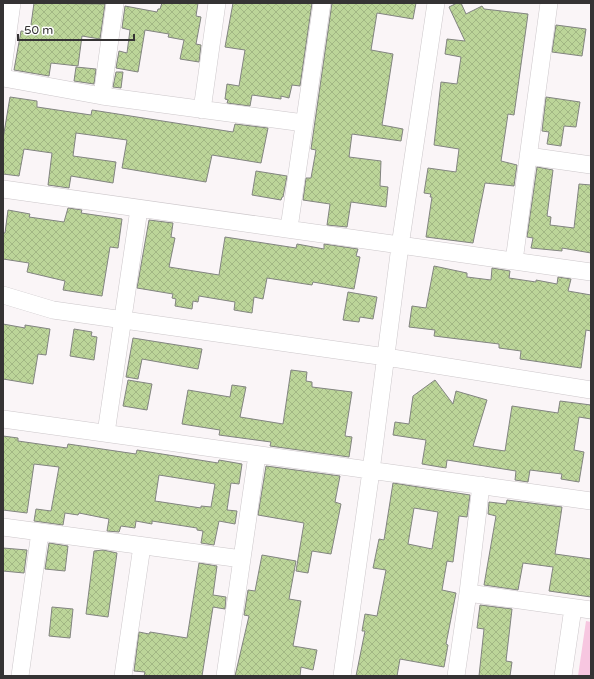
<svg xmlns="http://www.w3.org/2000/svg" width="594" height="679" font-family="'Varela Round',sans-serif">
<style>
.park{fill:#f7c6e0}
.building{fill:url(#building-cross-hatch);stroke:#828480;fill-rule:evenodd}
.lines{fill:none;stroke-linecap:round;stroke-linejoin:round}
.minor-casing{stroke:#ccc7ca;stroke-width:18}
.minor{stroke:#fff;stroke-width:17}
</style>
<defs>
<pattern id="building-cross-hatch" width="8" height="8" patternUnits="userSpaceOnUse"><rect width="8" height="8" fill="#bcd599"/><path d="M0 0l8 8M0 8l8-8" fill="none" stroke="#a2b784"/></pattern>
</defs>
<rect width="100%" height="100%" fill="#faf5f7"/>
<path class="park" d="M586,621L591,622V676H578Z"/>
<path class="building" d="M34,3L105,4L100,39L82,36L78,66L51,63L49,76L14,70L21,31L30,32Z
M162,3H198L196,16L201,17L196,44L201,45L199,62L180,59L184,40L168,37L169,34L145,30L138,72L116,68L119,51L127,53L130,30L122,28L125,6L157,12L158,9H160Z
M233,3H312L300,86L292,85L289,98L281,96V99L252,95L250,106L227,103L228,100L225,99L227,84L239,86L245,50L225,47Z
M332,3H416L413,19L377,13L371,50L393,54L382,125L403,129L401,141L352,134L349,157L381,161L380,186L388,187L386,207L351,202L347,227L327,225L330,204L303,200L306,178H311L316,150L311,149Z
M457,3H461L466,14L482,6L484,9L528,14L514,115L508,114L501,161L517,165L514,186L485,183L473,243L426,237L432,197H430L431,194L424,193L428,168L456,172L459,149L434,145L441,82L457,84L461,57L445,54L447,39L465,41L449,7Z
M556,25L586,29L582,56L552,52Z
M76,67L96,69L94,84L74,81Z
M116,72H123L121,88L113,87Z
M10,97L37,101V107L91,115L92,110L233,132L235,124L268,128L261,163L212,155L206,182L122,168L127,140L76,133L73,156L116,162L113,183L71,176L69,188L48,185L52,153L24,149L19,176L3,174V139Z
M546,97L580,102L576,127L564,126L561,146L547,144L549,132L542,131Z
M537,167L553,170L547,216L551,217L550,225L574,228L579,184L591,185V253L562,248V251L531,248L533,238L527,237Z
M256,171L287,176L283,197H282L281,200L252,195Z
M68,208L82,210L81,213L122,219L118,248L110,247L102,296L63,290L65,281L27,272L29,263L3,259V233H5L8,210L30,214L29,217L64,222Z
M149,220L173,223L171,237L175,238L169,267L219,275L225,237L296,248L297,244L324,249V244L358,249L356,256L360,257L354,289L313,282L312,285L267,278L263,299L254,297L252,313L234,310L235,302L199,296L198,302L193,301L192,309L175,306L176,299L172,298L173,294L137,288Z
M434,266L467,273V277L491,280L492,268L510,271L509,278L536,282V280L557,284L558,277L571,279L568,291L591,295V331L586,330L581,368L520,359L521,351L499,348V344L434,336L435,330L409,327L412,306L426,308Z
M348,292L377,297L373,319L360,317L359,322L343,320Z
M3,324L25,328V325L50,329L46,355L38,354L33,384L3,379Z
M74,329L92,332L91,336L97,337L94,360L70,356Z
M133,338L202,349L198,369L142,359L138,379L126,377Z
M291,370L307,372L306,381L312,382V387L352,392L345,436L352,437L349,457L270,446L271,442L219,435L220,430L182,424L188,390L230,397L232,385L246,387L240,417L283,424Z
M128,380L152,384L147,410L123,406Z
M435,380L453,404L456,391L487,400L473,446L491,449L505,451L512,406L558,413L560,401L591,405V419L579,417L574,450L584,452L579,482L561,479L562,474L530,470L528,482L515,480L516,471L447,460L446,468L422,464L426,440L393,435L395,422L409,424L413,396Z
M3,436L18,438V441L67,448L68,444L136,454L137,450L218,463L219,460L242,464L239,484L231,483L227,510L237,511L235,524L219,521L214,545L201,543L203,531L197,530V528L152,521V524L136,521L135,528L121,526L119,532L107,531L109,519L79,513L78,515L65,513L63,525L34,521L36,509L51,511L59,467L34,464L27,513L3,510ZM159,475L215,484L211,507L201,506V508L155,501Z
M266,466L340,476L335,502L341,504L331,554L312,551L308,573L296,571L304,523L258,515Z
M393,483L470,495L467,517L459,516L453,562L447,561L442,590L456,593L446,644L448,645L444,667L400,659L397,676H356L365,631H362L365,614L377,616L386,570L373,568L379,539L384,540ZM414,508L438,512L432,549L408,544Z
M507,500L562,507L555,554L591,559V597L549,591L553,567L523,563L518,590L484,585L496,516L488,514L489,502L506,504Z
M49,543L68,546L65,571L45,569Z
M3,548L27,550L24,573L3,571Z
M103,550L117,553L108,617L86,614L94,551Z
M262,555L296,561L289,599L301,601L293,646L317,650L313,670L301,667L300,676H235L249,616L244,615L248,590L255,591Z
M199,563L217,566L213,595L226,597L225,609L213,607L202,676H144L145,672L134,671L139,632L149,634L150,632L187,638Z
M480,605L512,609L506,661L512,662L510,676H479L484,629L477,628Z
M52,607L73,609L70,638L49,636Z"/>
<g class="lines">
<g class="minor-casing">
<path id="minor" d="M3,68L12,3
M3,78L102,96L304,123
M102,96L115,3
M202,110L217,3
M528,156L591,165
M3,189L591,272
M289,228L322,3
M514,261L549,3
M3,295L53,310L386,357L591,390
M3,419L591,501
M106,433L139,209
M3,527L242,559
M468,593L591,610
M20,676L40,532
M123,676L142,546
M225,676L257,455
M342,676L371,471L400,246L436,3
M456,676L468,593L481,485
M563,676L573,608"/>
</g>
<use href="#minor" class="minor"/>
</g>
<rect width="594" height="679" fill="none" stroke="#353334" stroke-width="8"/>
<path d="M18 34v6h116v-6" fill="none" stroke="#353334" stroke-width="2"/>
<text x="24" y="34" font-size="12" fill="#353334" stroke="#ffffff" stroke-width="3" paint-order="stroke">50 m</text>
</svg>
